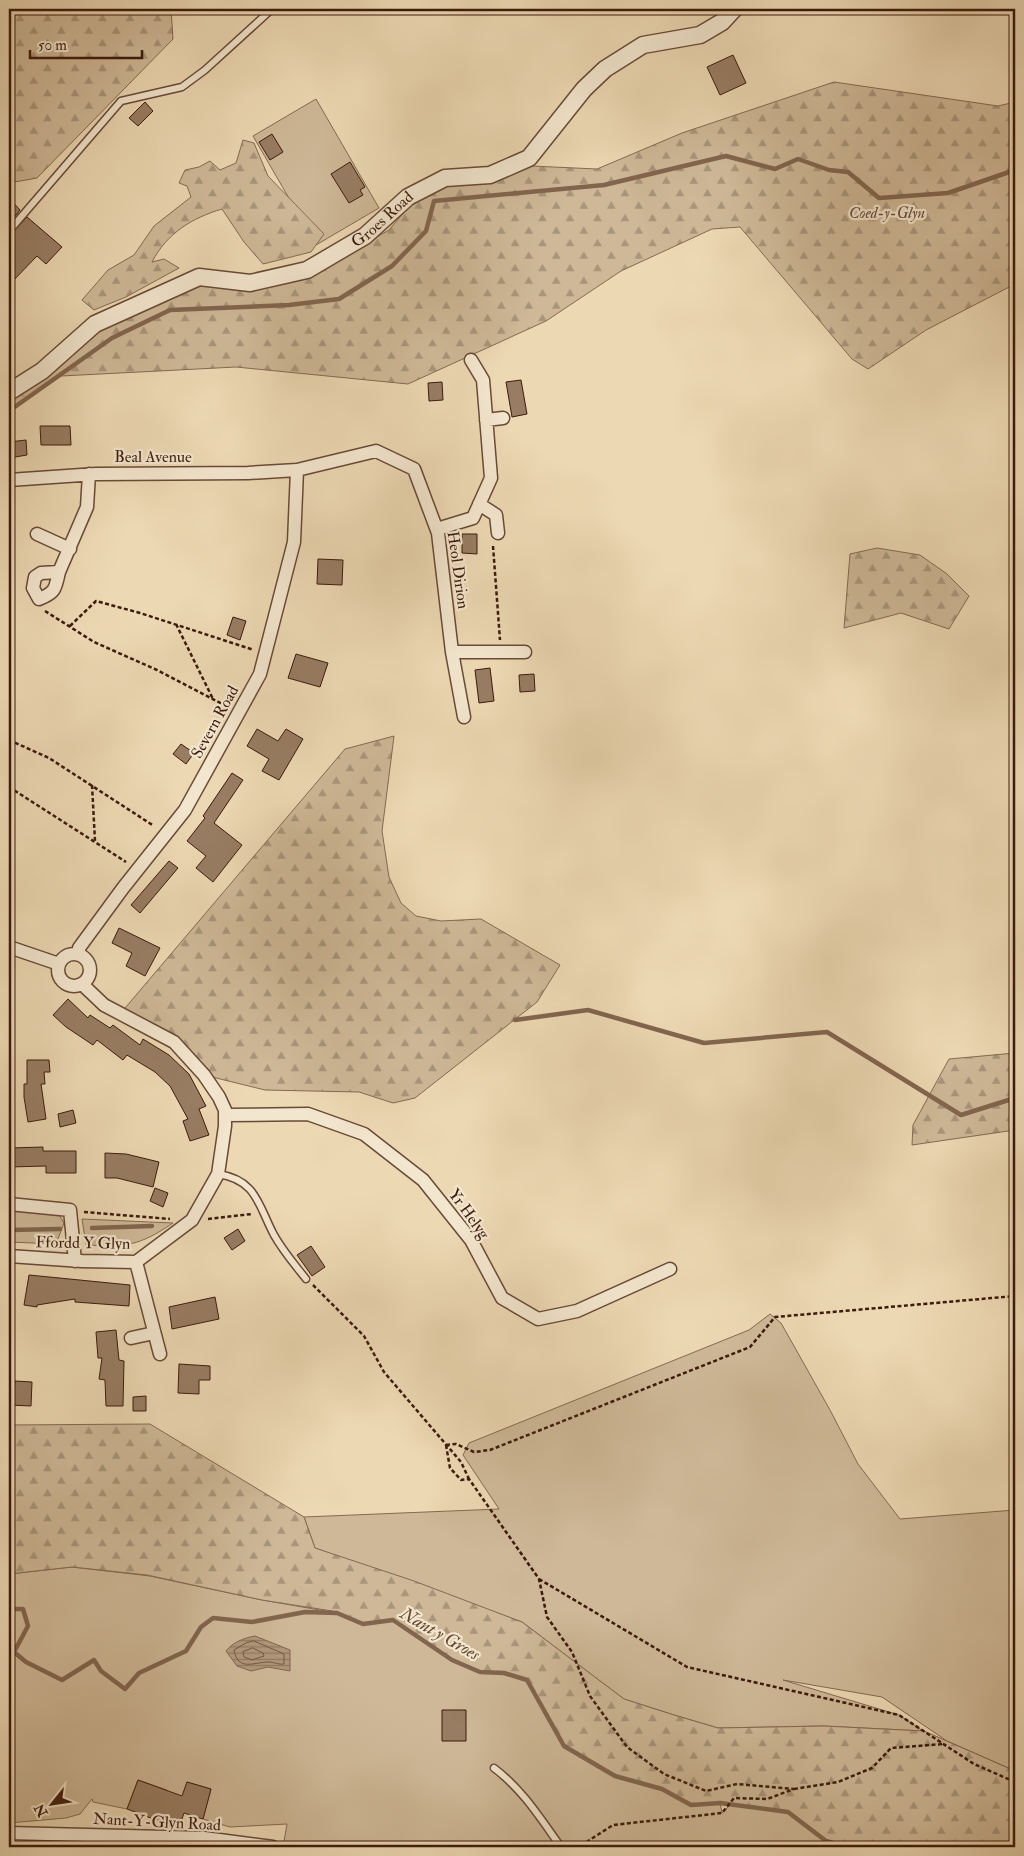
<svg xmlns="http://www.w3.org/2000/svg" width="1024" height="1856" font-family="'IM FELL Double Pica',serif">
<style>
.green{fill:#ceb897;stroke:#856952}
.forest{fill:url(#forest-firs);stroke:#856952}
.water{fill:url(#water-rules);stroke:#82654e}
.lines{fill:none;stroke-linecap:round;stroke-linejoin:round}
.shore{stroke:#765843;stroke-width:1}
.stream{stroke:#82654e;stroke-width:4.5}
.building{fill:#987d63;stroke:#3c1a0c}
.service-casing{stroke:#684a36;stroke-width:9}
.minor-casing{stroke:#684a36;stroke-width:15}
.tertiary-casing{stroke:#684a36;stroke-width:19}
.path{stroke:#3c1a0c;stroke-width:2.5;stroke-dasharray:4 2.5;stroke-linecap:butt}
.service{stroke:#f3e6ce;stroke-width:6}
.minor{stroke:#f3e6ce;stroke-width:12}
.tertiary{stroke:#f3e6ce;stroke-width:16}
.labels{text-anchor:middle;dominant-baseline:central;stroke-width:4.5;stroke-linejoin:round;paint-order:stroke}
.park-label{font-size:16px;font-style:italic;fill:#684936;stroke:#f3e6ce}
.street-label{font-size:16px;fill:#3c1a0c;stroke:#f3e6ce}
.water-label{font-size:18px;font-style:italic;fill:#654632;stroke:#f3e6ce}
</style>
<defs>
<pattern id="forest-firs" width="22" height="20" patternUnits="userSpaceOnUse" patternTransform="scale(1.25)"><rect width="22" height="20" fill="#ceb897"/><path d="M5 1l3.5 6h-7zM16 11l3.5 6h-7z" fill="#a8957a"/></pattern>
<pattern id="water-rules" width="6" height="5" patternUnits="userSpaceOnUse" patternTransform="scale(1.25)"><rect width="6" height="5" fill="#b0977a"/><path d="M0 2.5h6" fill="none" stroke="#907a62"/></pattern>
</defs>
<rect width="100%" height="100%" fill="#ecd8b3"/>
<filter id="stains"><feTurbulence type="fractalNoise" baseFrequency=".004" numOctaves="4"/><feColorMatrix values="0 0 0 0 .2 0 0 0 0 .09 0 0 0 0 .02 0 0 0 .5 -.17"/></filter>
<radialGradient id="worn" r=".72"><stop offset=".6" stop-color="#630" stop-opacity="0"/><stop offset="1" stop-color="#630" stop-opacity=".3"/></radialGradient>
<path class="green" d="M316,99L379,208L316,245L253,136Z
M9,1210L59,1215L64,1223L56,1244L9,1242Z
M82,1219L173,1223C139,1246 127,1247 86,1245Z
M770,1314L781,1323L830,1410L858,1464L900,1519L1015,1510V1761L1013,1770L947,1741L882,1697L783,1680L899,1715L923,1731L824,1726L718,1728L674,1715L624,1699L522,1622L315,1548L304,1517L499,1509L463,1455L469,1443L749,1330Z
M72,1567L150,1576L262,1600L337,1613L363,1624L393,1620L452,1660L480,1672L504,1673L527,1680L564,1746L615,1776L662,1789L691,1805L720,1803L722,1813L730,1805L788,1812L826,1841L846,1847H283L287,1824L230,1827L203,1819L211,1789L187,1782L174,1823L173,1837H159L156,1820L167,1790L138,1780L127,1809L93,1802L92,1799L80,1814L66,1818L9,1823V1574Z"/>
<path class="forest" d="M9,9H171L173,39L37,178L9,183Z
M834,82L998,106L1015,102V284L926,330L868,369L852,359L740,227L712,229L621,271L546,321L408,384L236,367L61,376L9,411V400L45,376L101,328L197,284L247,289L343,256L389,230L411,204L445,185L488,181L531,166L597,169L682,133Z
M243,140L254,143L268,176L324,234L311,252L263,264L244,242L222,209C192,218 167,233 152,262L164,259L179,268L126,297L94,310L82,300L108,270L134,255L154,226L191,197L187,186L179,183L185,170L199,167L210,161L220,170L236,163Z
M877,548L920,555L947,574L969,596L949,629L901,613L844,628L850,554Z
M394,736L382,831L389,877L401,903L416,916L441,921L481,919L560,965L537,1002L415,1098L393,1103L359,1092L265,1090L204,1075L174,1042L120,1014L345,749Z
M1015,1053V1130L912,1145L913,1125L949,1059Z
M150,1424L304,1517L315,1548L414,1581L522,1622L624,1699L674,1715L718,1728L824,1726L924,1731L1015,1771V1847H846L826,1841L788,1812L720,1803L691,1805L662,1789L615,1776L564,1746L527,1680L504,1673L480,1672L462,1665L393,1620L363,1624L332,1611L262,1600L147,1575L72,1567L9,1574V1425Z
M108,1835L238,1847H106Z"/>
<path class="water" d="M255,1636L290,1650V1671L268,1667L251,1671L237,1666L226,1651C233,1642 244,1638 255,1636Z"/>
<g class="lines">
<path class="shore" d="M254,1641L284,1654V1664C279,1665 274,1662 269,1662C254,1662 238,1672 234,1650L246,1643Z
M253,1648L263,1653L264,1656L252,1660L244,1657L243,1652Z"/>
<path class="stream" d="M9,411L112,338L170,310L289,305L339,299L392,266L426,231L434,201L604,185L726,156L775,169L798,159L829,170L848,172L879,198L948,193L1015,170
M515,1020L588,1010L704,1043L827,1032L961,1115L1015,1098
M92,1228L152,1226
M9,1230L60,1229
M9,1609H23L28,1626L14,1652L26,1662L62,1680L94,1660L101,1671L125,1689L139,1673L186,1651L201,1627L213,1618L252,1622L305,1612L337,1613L363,1624L393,1620L452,1660L480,1672L504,1673L527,1680L564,1746L615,1776L662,1789L691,1805L720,1803L788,1812L826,1841L846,1847"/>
</g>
<path class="building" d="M733,55L746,83L720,95L707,67Z
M145,102L153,111L138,126L129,118Z
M272,134L283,152L270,160L259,142Z
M350,162L365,187L360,190L363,195L349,203L331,174Z
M9,198L20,210L9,224Z
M27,217L62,247L46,264L37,256L9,285V236Z
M521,380L527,414L512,417L506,382Z
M442,382L443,400L429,401L428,383Z
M40,426H70L71,445H41Z
M26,440L27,455L9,458V442Z
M462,534H477V554L462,553Z
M318,559L343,560L342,585L317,584Z
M233,617L246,621L240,640L227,635Z
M296,654L328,663L320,687L288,678Z
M490,668L494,701L479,703L475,670Z
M534,674L535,691L520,692L519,675Z
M257,729L278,741L286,729L303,739L279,780L262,771L269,759L247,746Z
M181,744L194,753L186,764L173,754Z
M232,773L243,780L214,823L242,845L213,882L196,868L206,856L187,841L205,818L203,816Z
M169,861L178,868L140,913L131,905Z
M119,928L160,948L145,976L126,966L132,953L112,943Z
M68,999L88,1018L90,1015L110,1028L113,1025L140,1045L143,1039L169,1055L189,1074L206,1106L199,1109L209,1135L190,1141L183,1121L188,1119L170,1086L155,1072L127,1055L123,1060L97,1040L93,1045L66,1027L53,1015Z
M27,1060H49L50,1072H44L45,1084H41L46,1119L28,1122L24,1097V1084H27Z
M73,1110L76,1123L60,1127L58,1114Z
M43,1147V1151H76V1173H46V1166L9,1167V1148Z
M105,1153L126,1154L159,1162L153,1187L117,1178H105Z
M155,1188L168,1193L163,1207L150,1201Z
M238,1229L245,1241L232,1250L224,1238Z
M311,1246L325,1267L312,1276L297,1255Z
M29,1275L130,1285L129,1306L75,1302V1299L37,1305V1307L24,1305Z
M215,1297L219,1319L172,1329L169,1307Z
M116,1330L119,1360L124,1361L123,1406H106L105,1380L99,1379L102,1358H98L96,1332Z
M179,1364L210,1366V1380H199V1394L178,1393Z
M15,1381L32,1382L31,1406L9,1405V1392H14Z
M146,1396V1411H133V1397Z
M442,1710H466V1741H442Z
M138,1780L182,1796L187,1782L211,1789L203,1819L184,1813L180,1825L156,1820L127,1809Z"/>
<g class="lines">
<g class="service-casing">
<path id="service" d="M9,231L121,101L182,87L205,70L272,9
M218,1174C257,1180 258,1205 274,1235C283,1251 295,1265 306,1279
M494,1768C523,1790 540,1818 561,1847"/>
</g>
<g class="minor-casing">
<path id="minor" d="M486,420L503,418
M9,480L96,474L248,473L297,470L376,451L414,469L438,533L452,652L464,717
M479,504L496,515L498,533
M437,529L473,518L491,478L483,380L471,360
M37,534L70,549
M59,572L87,507L89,474
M59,572C55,589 56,592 39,599L33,588L35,577L41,573Z
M452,652H525
M9,947L59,964
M58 970a16 16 0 1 1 32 0a16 16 0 1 1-32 0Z
M79,955V948L123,888L185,810L260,674L294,542L297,470
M225,1115L308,1114L364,1134L423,1180L471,1240L502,1298L538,1319L577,1311L670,1269
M9,1204L70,1210L75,1261
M9,1256L82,1261L136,1262L192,1220L218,1174L225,1126V1110L219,1097L204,1075L174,1042L104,1005L82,984
M136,1262L160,1354
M131,1338L154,1333
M9,1833L204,1838L273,1847"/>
</g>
<g class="tertiary-casing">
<g id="tertiary">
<path id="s1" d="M9,392L42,371L95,324L199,277L250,283L307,270L365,236L408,197L445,178L490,175L529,158L584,89L605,69L643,45L700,35L722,22L734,9"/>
</g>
</g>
<path class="path" d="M493,546L500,640
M45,611L94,642L157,670L228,707
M176,624L213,699
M70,626L96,601L140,613L254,650
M9,740L49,758L154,826
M92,785L95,841
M9,787L126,862
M84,1212L170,1219
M208,1219L252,1214
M313,1285L364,1336L384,1372L461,1462L469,1479
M446,1445L450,1468L461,1480L469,1479L539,1579L547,1617L572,1652L590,1696L627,1747L664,1774L706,1791L737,1784L794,1789L767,1799L734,1798L722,1813L613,1825L588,1841L584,1847
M446,1445L456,1444L474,1452L490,1450L750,1347L775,1317L1015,1296
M539,1579L687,1667L899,1715L974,1764L1015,1782
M794,1789L838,1782L872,1768L891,1748L943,1744"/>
<use href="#service" class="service"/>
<use href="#minor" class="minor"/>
<use href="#tertiary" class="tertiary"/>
</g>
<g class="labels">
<g class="park-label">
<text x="887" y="213">Coed-y-Glyn</text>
</g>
<g class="street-label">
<text stroke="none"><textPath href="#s1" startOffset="425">Groes Road</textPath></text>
<text x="153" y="457">Beal Avenue</text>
<text transform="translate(458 570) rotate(82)">Heol Dirion</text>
<text transform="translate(215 722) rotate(-61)">Severn Road</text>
<text transform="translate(469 1214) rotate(54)">Yr Helyg</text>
<text transform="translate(83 1243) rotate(1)">Ffordd Y Glyn</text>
<text transform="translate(157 1822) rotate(3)">Nant-Y-Glyn Road</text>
</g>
<g class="water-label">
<text transform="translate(440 1634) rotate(30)">Nant y Groes</text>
</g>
</g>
<rect width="1024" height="1856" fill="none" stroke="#ecd8b3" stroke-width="30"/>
<rect x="10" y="10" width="1004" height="1836" fill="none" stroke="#3c1a0c" stroke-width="2.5"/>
<rect x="15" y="15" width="994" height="1826" fill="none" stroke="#3c1a0c"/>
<g transform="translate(52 1804) rotate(240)" stroke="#f3e6ce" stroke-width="4" paint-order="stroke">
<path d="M0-4L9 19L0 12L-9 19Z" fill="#3c1a0c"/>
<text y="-8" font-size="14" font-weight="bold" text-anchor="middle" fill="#3c1a0c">N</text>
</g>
<path d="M30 50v8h112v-8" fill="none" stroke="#3c1a0c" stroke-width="2.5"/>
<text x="38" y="50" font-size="15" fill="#3c1a0c" stroke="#f3e6ce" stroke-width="4" paint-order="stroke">50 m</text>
<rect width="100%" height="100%" filter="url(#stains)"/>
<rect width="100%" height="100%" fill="url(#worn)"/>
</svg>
